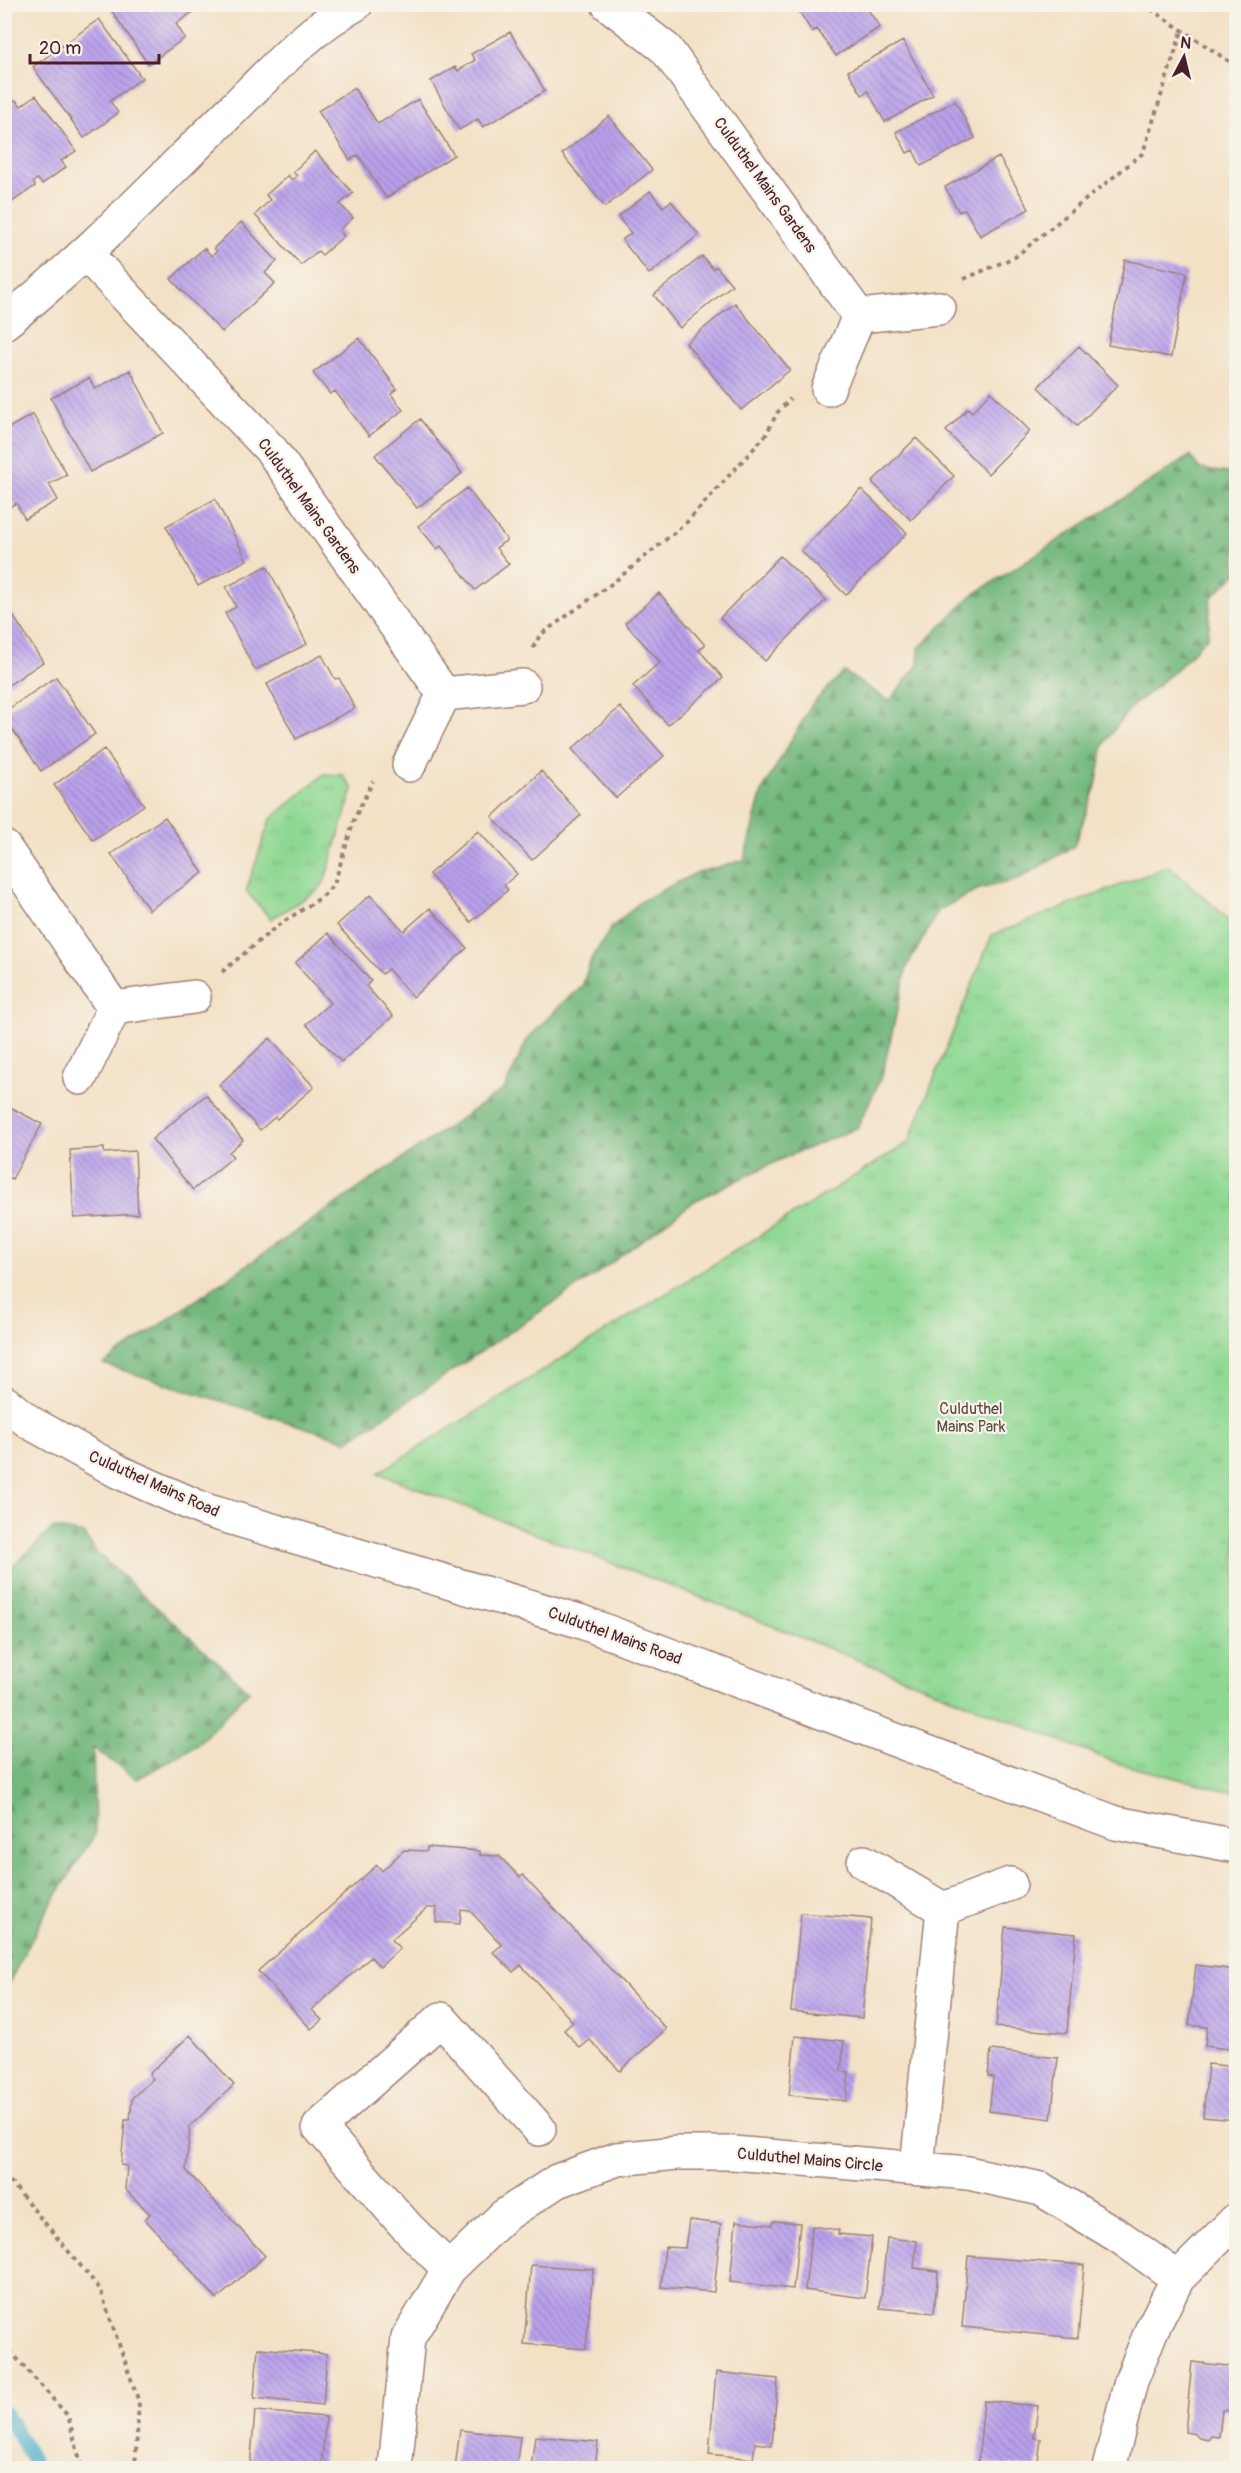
<svg xmlns="http://www.w3.org/2000/svg" width="1241" height="2473" font-family="Pangolin,sans-serif">
<style>
.forest{fill:url(#forest-firs);stroke:#5e6c54;stroke-width:1.5}
.park{fill:url(#park-tufts);stroke:#6c7c5f;stroke-width:1.5}
.lines{fill:none;stroke-linecap:round;stroke-linejoin:round}
.stream{stroke:#4aafca;stroke-width:14}
.building{fill:url(#building-back-hatch)}
.minor-casing{stroke:#9e8078;stroke-width:36}
.tertiary-casing{stroke:#9e8078;stroke-width:36}
.path{stroke:#9e8078;stroke-width:4;stroke-dasharray:4.5 4.5;stroke-linecap:butt}
.minor{stroke:#fff;stroke-width:33}
.tertiary{stroke:#fff;stroke-width:33}
.labels{text-anchor:middle;dominant-baseline:central;stroke-width:4.5;stroke-linejoin:round;paint-order:stroke}
.street-label{font-size:16px;fill:#4a1f2b;stroke:#f7f3e8}
.park-label{font-size:16px;fill:#5b4d45;stroke:#f7f3e8}
</style>
<defs>
<pattern id="forest-firs" width="22" height="20" patternUnits="userSpaceOnUse" patternTransform="scale(1.5)"><rect width="22" height="20" fill="#73b87d"/><path d="M5 1l3.5 6h-7zM16 11l3.5 6h-7z" fill="#609567"/></pattern>
<pattern id="park-tufts" width="24" height="20" patternUnits="userSpaceOnUse" patternTransform="scale(1.5)"><rect width="24" height="20" fill="#8fd893"/><path d="M3 7l-1-3M5 7V3M7 7l1-3M15 17l-1-3M17 17v-4M19 17l1-3" fill="none" stroke="#7db97f"/></pattern>
<pattern id="building-back-hatch" width="6" height="6" patternUnits="userSpaceOnUse" patternTransform="scale(1.5)"><rect width="6" height="6" fill="#b9a1ec"/><path d="M-1 5l2 2M0 0l6 6M5-1l2 2" fill="none" stroke="#9883bf"/></pattern>
</defs>
<rect width="100%" height="100%" fill="#f7f3e8"/>
<filter id="ink" filterUnits="userSpaceOnUse"><feTurbulence type="fractalNoise" baseFrequency=".0167" numOctaves="2"/><feDisplacementMap in="SourceGraphic" scale="12" xChannelSelector="R" yChannelSelector="G"/><feConvolveMatrix kernelMatrix="1 2 1 2 8 2 1 2 1" color-interpolation-filters="sRGB"/></filter>
<filter id="wash" filterUnits="userSpaceOnUse"><feTurbulence type="fractalNoise" baseFrequency=".008" numOctaves="4" result="noise"/><feDisplacementMap in="SourceGraphic" scale="24" xChannelSelector="R" yChannelSelector="G"/><feGaussianBlur stdDeviation="1.35" result="paint"/><feColorMatrix in="noise" values="0 0 0 0 0 0 0 0 0 0 0 0 0 0 0 0 0 1.4 0 .05"/><feComposite in="paint" operator="in"/></filter>
<g filter="url(#wash)">
<rect width="100%" height="100%" fill="#f3e1c6"/>
<path class="forest" d="M1190,456L1200,469L1236,474V574L1211,598L1208,636L1175,671L1129,709L1104,744L1096,786L1074,846L1017,880L979,889L939,910L907,967L882,1076L857,1128L784,1158L696,1200L595,1275L348,1441L103,1364L505,1088L527,1040L562,1003L582,987L591,959L612,927L641,901L696,873L744,860L762,791L812,704L844,672L889,701L918,665L919,648L971,596Z
M53,1528L84,1534L97,1553L249,1691L196,1746L137,1779L93,1748L95,1834L49,1907L5,1990V1574Z"/>
<path class="park" d="M324,774L343,775L353,789L324,883L317,891L271,919L246,891L270,820Z
M1169,866L1236,926V1792L1215,1788L1117,1763L707,1600L378,1473L908,1143L992,935Z"/>
<g class="lines">
<path class="stream" d="M4,2412L32,2458L34,2468"/>
</g>
<g id="blocks">
<path class="building" d="M107,4H204L176,24L185,38L148,64Z
M802,4H864L880,27L836,56L817,29L812,32L797,8Z
M99,19L142,78L110,101L118,113L84,138L33,67Z
M510,32L545,91L483,127L478,119L459,130L431,81L455,67L458,71L475,60L471,54Z
M903,41L933,95L885,122L868,91L862,95L848,71Z
M354,88L378,124L418,99L454,155L386,198L358,155L350,160L318,111Z
M36,95L76,151L61,161L66,167L42,184L37,179L33,182L35,186L6,206L4,109L16,100L21,106Z
M955,101L975,138L921,166L913,150L907,153L896,132Z
M609,116L652,170L605,207L562,154Z
M315,151L353,193L340,204L353,218L339,230L344,236L322,255L318,251L301,265L255,215L270,200L266,195L288,175L292,180L297,176L293,172Z
M999,157L1029,209L980,236L965,209L959,212L945,187Z
M650,191L663,207L671,201L699,235L649,274L622,240L631,233L618,217Z
M241,222L277,261L265,273L275,283L222,332L171,279L204,248L212,256L217,251L214,248Z
M702,256L713,269L716,266L732,285L680,328L654,295Z
M1125,260L1187,273L1171,357L1108,345Z
M735,303L790,370L741,410L686,343Z
M359,338L397,389L391,394L403,410L369,436L335,391L330,394L313,373Z
M1079,346L1118,385L1077,426L1038,387Z
M130,370L163,433L90,472L51,398L89,378L95,389Z
M991,392L1030,431L988,474L946,431L968,408L972,412Z
M33,414L67,475L49,484L58,500L25,519L16,503L5,510V430Z
M420,419L462,473L417,508L375,455Z
M916,438L954,476L911,520L872,482Z
M467,488L507,540L496,548L509,564L475,590L441,546L437,549L418,526Z
M861,489L907,533L846,595L801,551Z
M215,499L247,560L198,586L166,526Z
M780,556L826,600L765,661L720,618Z
M267,566L307,644L255,670L225,613L236,607L226,587Z
M659,593L705,645L699,650L723,678L668,725L633,686L660,662L625,623Z
M8,608L43,662L4,688V610Z
M322,655L335,679L339,678L355,708L296,739L267,684Z
M56,677L95,734L41,771L4,717V712Z
M620,707L664,756L616,798L572,749Z
M104,749L144,805L93,840L54,785Z
M541,771L581,815L532,860L492,817Z
M165,817L203,873L149,910L111,854Z
M478,831L517,874L504,885L508,890L471,922L429,874Z
M370,895L404,931L430,908L467,948L413,997L388,969L382,974L337,925Z
M328,933L371,981L366,986L393,1016L341,1062L306,1024L330,1003L295,963Z
M270,1038L314,1087L277,1119L275,1117L260,1130L219,1085Z
M206,1095L243,1140L229,1152L233,1157L193,1190L152,1139Z
M4,1104L42,1124L12,1179L4,1174Z
M104,1148V1153L135,1151L138,1214L74,1218L70,1150Z
M427,1847L480,1851V1855L499,1856L520,1877L523,1875L666,2029L620,2071L590,2040L580,2048L564,2030L573,2022L521,1965L513,1972L493,1952L502,1945L470,1911L461,1910L460,1924L436,1922L437,1908H427L391,1940L400,1948L380,1967L371,1957L312,2010L322,2020L311,2029L258,1971L377,1865L382,1871L404,1850L427,1851Z
M801,1913L871,1919L862,2018L791,2011Z
M1005,1927L1076,1934L1067,2033L996,2027Z
M1196,1965L1236,1970V2050L1205,2046L1207,2027L1189,2025Z
M190,2035L234,2085L190,2126L186,2170L265,2256L217,2299L145,2219L150,2214L125,2189L127,2166L121,2165L125,2120H130L132,2098L153,2079L149,2074Z
M795,2036L844,2041L841,2071L849,2072L846,2101L789,2095Z
M991,2050L1058,2058L1051,2119L989,2111L993,2077L988,2076Z
M1208,2064L1236,2067V2120L1203,2117Z
M689,2220L721,2224L714,2292L661,2287L665,2247L685,2248Z
M736,2221L772,2225L773,2221L800,2223L793,2289L730,2282Z
M812,2226L839,2230L838,2234L872,2237L865,2298L805,2290Z
M887,2238L917,2241L914,2268L938,2271L934,2313L880,2308Z
M968,2256L1084,2265L1078,2338L962,2327Z
M531,2265L593,2269L586,2349L524,2344Z
M258,2348L327,2354L323,2405L254,2398Z
M1192,2362L1236,2367V2411L1222,2410L1219,2437L1211,2436L1208,2440L1199,2438L1195,2434L1185,2432Z
M716,2372L778,2379L772,2445L755,2443L753,2459L709,2454Z
M984,2401L1038,2406L1034,2438L1041,2439L1037,2468L978,2463Z
M255,2411L326,2417L321,2468H250Z
M460,2430L520,2437L516,2468H455Z
M535,2436L598,2442L595,2468H531Z"/>
</g>
</g>
<g filter="url(#ink)">
<use href="#blocks" fill-opacity="0" stroke="#9e8078" stroke-width="1.5"/>
<g class="lines">
<g class="minor-casing">
<path id="minor" d="M608,4L666,49L859,316L828,389
M85,253L272,451L444,694
M859,316L939,308
M4,323C84,260 155,185 228,114C268,75 306,31 356,4
M409,765L444,694L523,686
M4,847L114,1008
M80,1078L114,1008L194,997
M864,1862L943,1909L1010,1884
M917,2168L943,1909
M449,2269L407,2227L319,2127L441,2019L539,2129
M395,2468L408,2338L449,2269L504,2216L557,2181L617,2159L677,2153H733L968,2173L1041,2189L1120,2237L1178,2278
M1109,2468L1131,2381L1152,2329L1178,2278L1236,2220"/>
</g>
<g class="tertiary-casing">
<path id="tertiary" d="M4,1402L29,1422L119,1472L205,1510L579,1621L1116,1823L1236,1846"/>
</g>
<path class="path" d="M1143,4L1236,66
M964,279L1015,257L1143,153L1182,30
M533,648L540,635L614,582L686,523L766,435L777,413L790,399
M222,972L277,926L322,897L334,884L355,817L373,781
M4,2174L100,2289L139,2402L135,2468
M4,2344L68,2416L82,2468"/>
<use href="#minor" class="minor"/>
<use href="#tertiary" class="tertiary"/>
</g>
</g>
<g class="labels">
<g class="street-label">
<text transform="translate(765 185) rotate(54)">Culduthel Mains Gardens</text>
<text transform="translate(309 506) rotate(54)">Culduthel Mains Gardens</text>
<text transform="translate(154 1484) rotate(24)">Culduthel Mains Road</text>
<text transform="translate(615 1636) rotate(20)">Culduthel Mains Road</text>
<text transform="translate(810 2160) rotate(5)">Culduthel Mains Circle</text>
</g>
<g class="park-label">
<text x="971" y="1409">Culduthel<tspan x="971" dy="18">Mains Park</tspan></text>
</g>
</g>
<rect width="1241" height="2473" fill="none" stroke="#f7f3e8" stroke-width="24"/>
<g transform="translate(1184 57) rotate(7)" stroke="#f7f3e8" stroke-width="4.5" paint-order="stroke">
<path d="M0-4.5L10 22L0 15L-10 22Z" fill="#4a1f2b"/>
<text y="-9" font-size="16" font-weight="bold" text-anchor="middle" fill="#4a1f2b">N</text>
</g>
<path d="M30 54v9h129v-9" fill="none" stroke="#4a1f2b" stroke-width="3"/>
<text x="39" y="54" font-size="18" fill="#4a1f2b" stroke="#f7f3e8" stroke-width="4.5" paint-order="stroke">20 m</text>
</svg>
